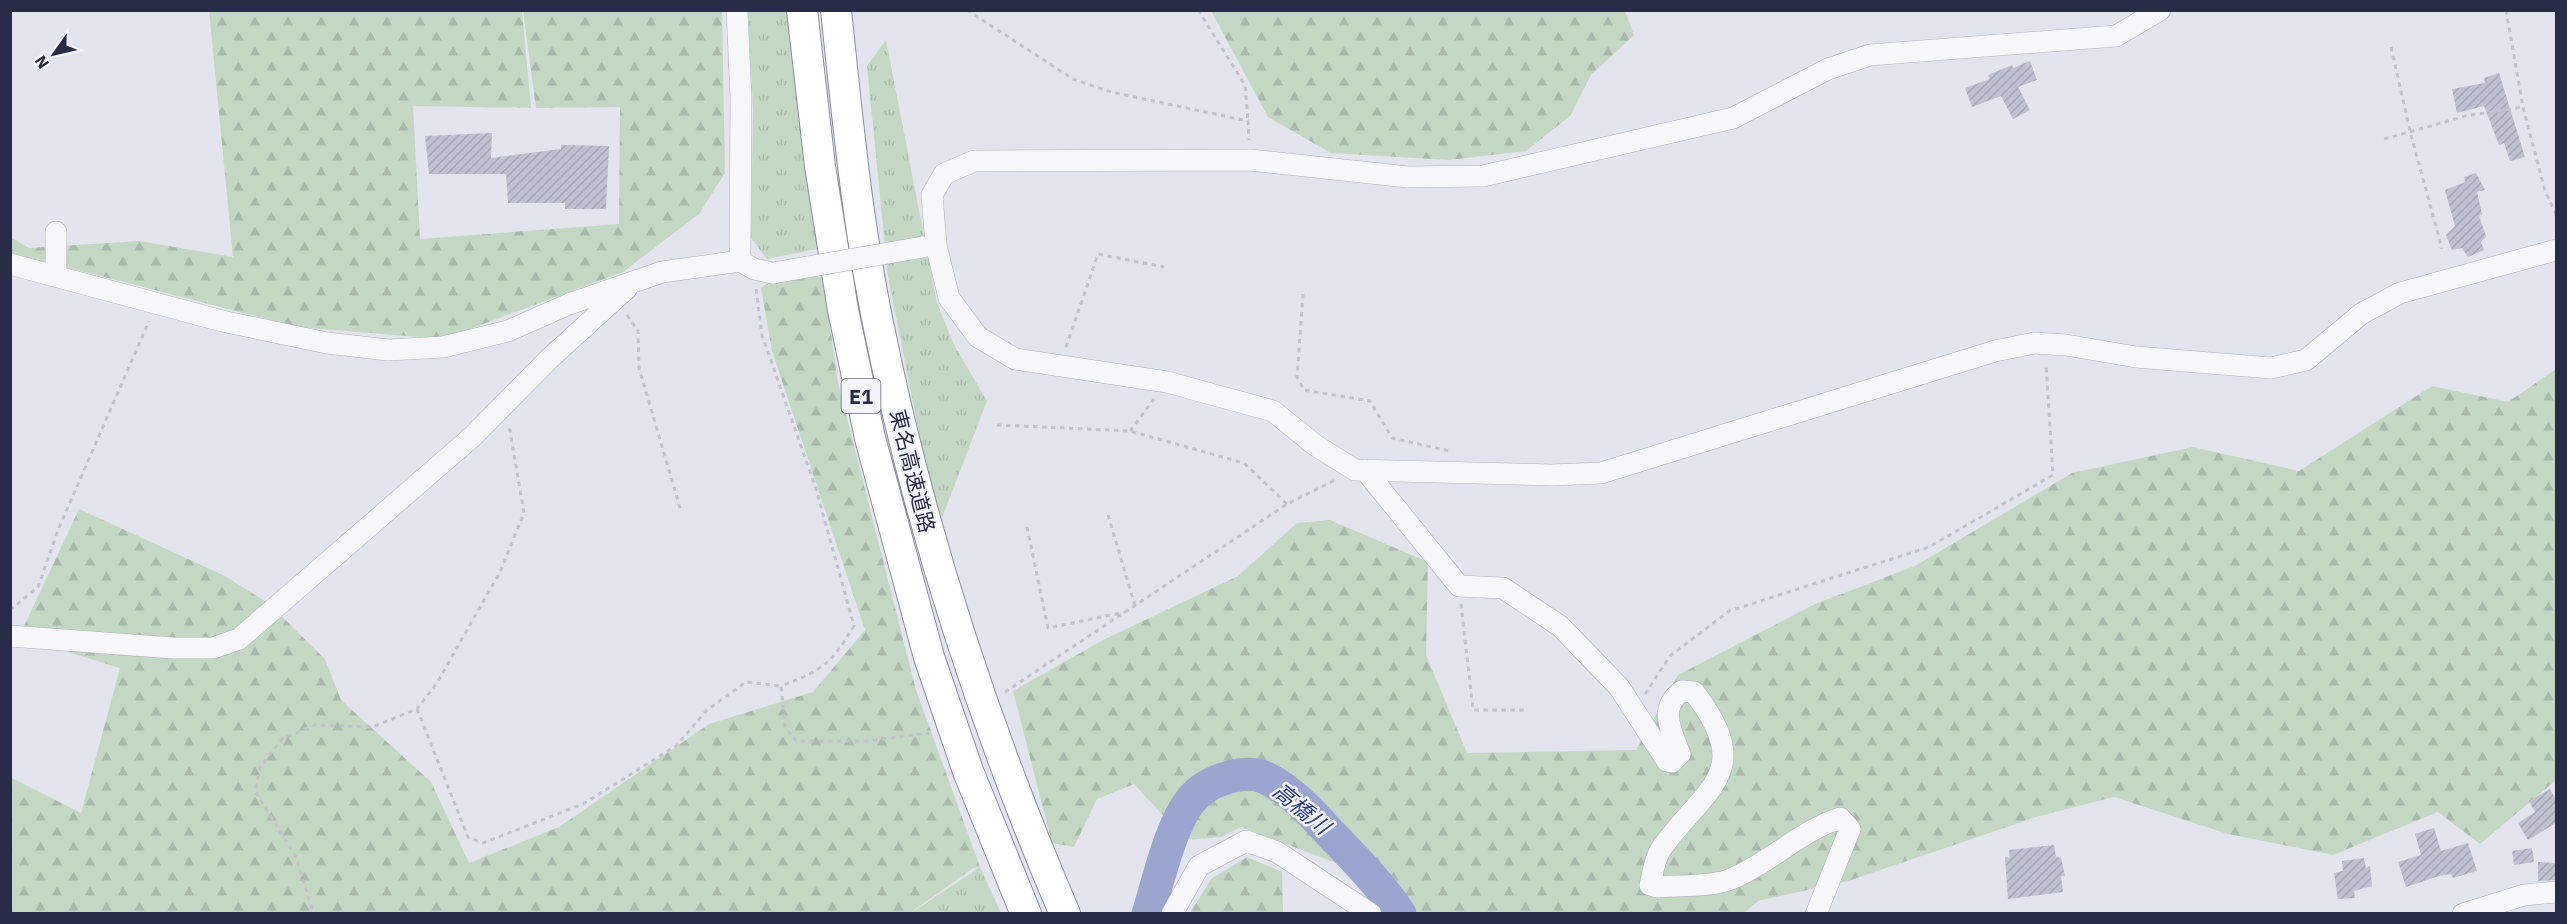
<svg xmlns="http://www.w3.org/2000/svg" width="2567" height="924" font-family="'IBM Plex Sans','Noto Sans JP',sans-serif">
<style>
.grass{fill:url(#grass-tufts)}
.forest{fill:url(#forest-firs)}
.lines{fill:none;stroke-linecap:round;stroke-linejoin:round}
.river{stroke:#9aa6d0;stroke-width:33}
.building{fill:url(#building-hatch)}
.minor-casing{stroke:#abadbb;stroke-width:22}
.highway-casing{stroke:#888ca5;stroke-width:32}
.path{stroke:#c1c2cb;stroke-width:3;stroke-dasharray:4.5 4.5;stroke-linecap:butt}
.minor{stroke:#f7f7fa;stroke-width:21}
.highway{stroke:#fff;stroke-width:30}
.minor-bridge-casing{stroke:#abadbb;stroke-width:22;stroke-linecap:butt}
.minor-bridge{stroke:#f7f7fa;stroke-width:21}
.labels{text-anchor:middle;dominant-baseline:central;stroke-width:5;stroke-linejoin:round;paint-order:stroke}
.shield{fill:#f3f4f9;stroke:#65687c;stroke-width:1.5}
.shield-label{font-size:20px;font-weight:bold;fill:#282c47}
.street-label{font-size:21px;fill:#282c47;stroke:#f3f4f9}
.water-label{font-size:22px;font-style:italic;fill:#2d3d81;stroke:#f3f4f9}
</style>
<defs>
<pattern id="grass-tufts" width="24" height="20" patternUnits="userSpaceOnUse" patternTransform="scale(1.5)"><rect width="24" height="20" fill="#c3d8c3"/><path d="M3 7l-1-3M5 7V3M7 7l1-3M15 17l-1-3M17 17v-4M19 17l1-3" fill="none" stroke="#a8baa9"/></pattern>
<pattern id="forest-firs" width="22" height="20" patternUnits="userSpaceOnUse" patternTransform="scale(1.5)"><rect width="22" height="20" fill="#c3d8c3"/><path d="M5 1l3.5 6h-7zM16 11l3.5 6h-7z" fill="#a8baa9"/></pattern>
<pattern id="building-hatch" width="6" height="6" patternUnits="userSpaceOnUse" patternTransform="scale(1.5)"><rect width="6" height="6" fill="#bfc1d0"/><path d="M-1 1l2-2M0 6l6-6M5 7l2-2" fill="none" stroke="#a4a6b4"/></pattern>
</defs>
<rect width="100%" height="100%" fill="#e3e4ed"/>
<path class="grass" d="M748,11H791L822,248L767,259L751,238L753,110Z
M886,40L937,303L954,345L987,401L938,528L888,277L867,66Z
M980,867L1001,913H911Z"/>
<path class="forest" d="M209,10L522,11L531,108L413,106L420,239L619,224L620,107L536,108L523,11H722L725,173L699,214L623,272L443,339L298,327L11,253L10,237L29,248L139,241L233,257Z
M1371,10L1625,11L1634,35L1591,75L1570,116L1526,151L1449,160L1331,153L1268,117L1211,11Z
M823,276L838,383L916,690L980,867L973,868L909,914L11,913L10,777L81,813L120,668L19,637L79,509L225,576L268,603L325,659L341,700L431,782L469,863L559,827L709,724L813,692L865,630L772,351L761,288L769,282Z
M2556,369V780L2480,844L2438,812L2333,855L2228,834L2114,797L2036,817L1848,881L1758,901L1744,913H1383L1339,864L1241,827L1221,837L1186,840L1134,784L1097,799L1074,847L1052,843L1013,691L1105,639L1238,576L1297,523L1330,520L1428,562L1426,655L1467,753L1636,750L1678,675L1815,604L1915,566L2072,473L2193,447L2299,471L2432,386L2508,402Z
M1247,857L1282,872L1283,913H1190L1211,879Z"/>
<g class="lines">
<path class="river" d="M1148,914C1158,882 1171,823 1192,799C1206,781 1245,768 1266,778C1291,791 1310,811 1328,831C1354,858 1379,883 1400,914"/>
</g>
<path class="building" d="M2030,61L2037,80L2018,87L2030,110L2013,119L2001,96L1972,107L1965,88L1990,79L1988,75L2012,65L2013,68Z
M2499,73L2525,157L2510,161L2504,143L2499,145L2484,106L2457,113L2452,89L2485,83L2484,78Z
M492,133L491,158L561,149V145L609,146L606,209H565V203H508L506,174H429L425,136Z
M2476,173L2485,190L2477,192L2482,214L2479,216L2486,236L2481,242L2484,250L2468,257L2462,248L2452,250L2446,235L2455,226L2445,190L2465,182L2464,177Z
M2550,789L2556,800V823L2528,840L2518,823L2535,812L2529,801Z
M2434,828L2441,851L2468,843L2477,871L2453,878L2451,874L2439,876L2406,887L2398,862L2421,855L2415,834Z
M2054,845L2056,857L2061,858L2065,876H2061L2063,892L2008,899L2005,857L2010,858L2009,850Z
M2532,848L2534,862L2514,865L2512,851Z
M2364,858L2366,868L2370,866L2372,886L2354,891L2355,898L2338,899L2334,873L2343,871L2342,861Z
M2538,862L2556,863V880L2538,881Z"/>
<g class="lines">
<g class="minor-casing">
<path id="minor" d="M2160,10L2116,36L1870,55L1828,69L1733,118L1483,176L1408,177L1250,160L974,161L944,174L932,195L936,245L949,298L978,337L1015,359L1167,382L1273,411L1315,445L1355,470L1551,475L1601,473L1995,351L2034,343L2066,345L2136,357L2271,368L2306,360L2361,314L2400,293L2556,250
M740,261L754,269L773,273
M10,264L222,321L327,343L388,350L443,347L508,331L569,304L662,272L740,261L741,98L737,10
M56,276V232
M1365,470L1459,586L1503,588L1560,626L1619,687L1667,761L1672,762L1680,754C1671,730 1658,708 1682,691L1694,692C1756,773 1706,786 1661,849C1654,859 1653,874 1650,885L1657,887C1678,885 1713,887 1731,879C1770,863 1800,831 1840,818L1850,829L1816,914
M10,636L173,648H213L239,639L472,437L549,359L627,288
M1172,914L1199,866L1246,841L1277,852L1371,914
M2463,914L2524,895L2556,892"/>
</g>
<g class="highway-casing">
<path id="highway" d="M802,10L820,166L843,310L870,438L929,657L968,771L1026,914
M836,10C847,115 857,220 878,323C919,527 983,723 1065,914"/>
</g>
<path class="path" d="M967,10L1073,79L1111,92L1248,121L1249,140
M1198,10L1245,85L1248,121
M2506,10L2523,107L2545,191L2556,214
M2391,47L2410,131L2442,249
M2384,139L2466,116L2523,107
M756,289L762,335L816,489L854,626C831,664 823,670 781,686L785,727L796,741H867L929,733
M1303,294L1297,377L1304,390L1370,401L1392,438L1450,451
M627,315L638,331L639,368L681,511
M1066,347L1098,254L1164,267
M997,425L1130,431L1244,463L1287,504
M1130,431L1154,399
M1108,515L1135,606
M1027,527L1048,628L1125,612
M1461,604L1473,710H1527
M10,610L38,587L58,530L149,321
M1005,692L1287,504L1335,480
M1645,694L1670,656L1729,611L1929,547L2053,475L2046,364
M417,709L468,837L483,843L583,804L676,746L707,710L746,682L781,686
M312,909L296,857L255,791L260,767L282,739L315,725L372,727L417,709L437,683L500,572L524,513L509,425"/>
<use href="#minor" class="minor"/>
<use href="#highway" class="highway"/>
<g class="minor-bridge-casing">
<path id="minor-bridge" d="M773,273L923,247"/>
</g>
<use href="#minor-bridge" class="minor-bridge"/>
</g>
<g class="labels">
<rect class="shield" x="841.5" y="379" width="39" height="34" rx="4.5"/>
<g class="shield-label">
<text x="861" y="396">E1</text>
</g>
<g class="street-label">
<text transform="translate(913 471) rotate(76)">東名高速道路</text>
</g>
<g class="water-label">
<text transform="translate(1302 808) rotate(40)">高橋川</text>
</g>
</g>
<rect width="2567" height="924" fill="none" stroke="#282c47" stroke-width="24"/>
<g transform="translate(54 54) rotate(236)" stroke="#f3f4f9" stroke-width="4.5" paint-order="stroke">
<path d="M0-4.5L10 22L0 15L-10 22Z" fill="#282c47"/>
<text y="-9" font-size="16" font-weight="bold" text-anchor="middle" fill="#282c47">N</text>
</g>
</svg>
